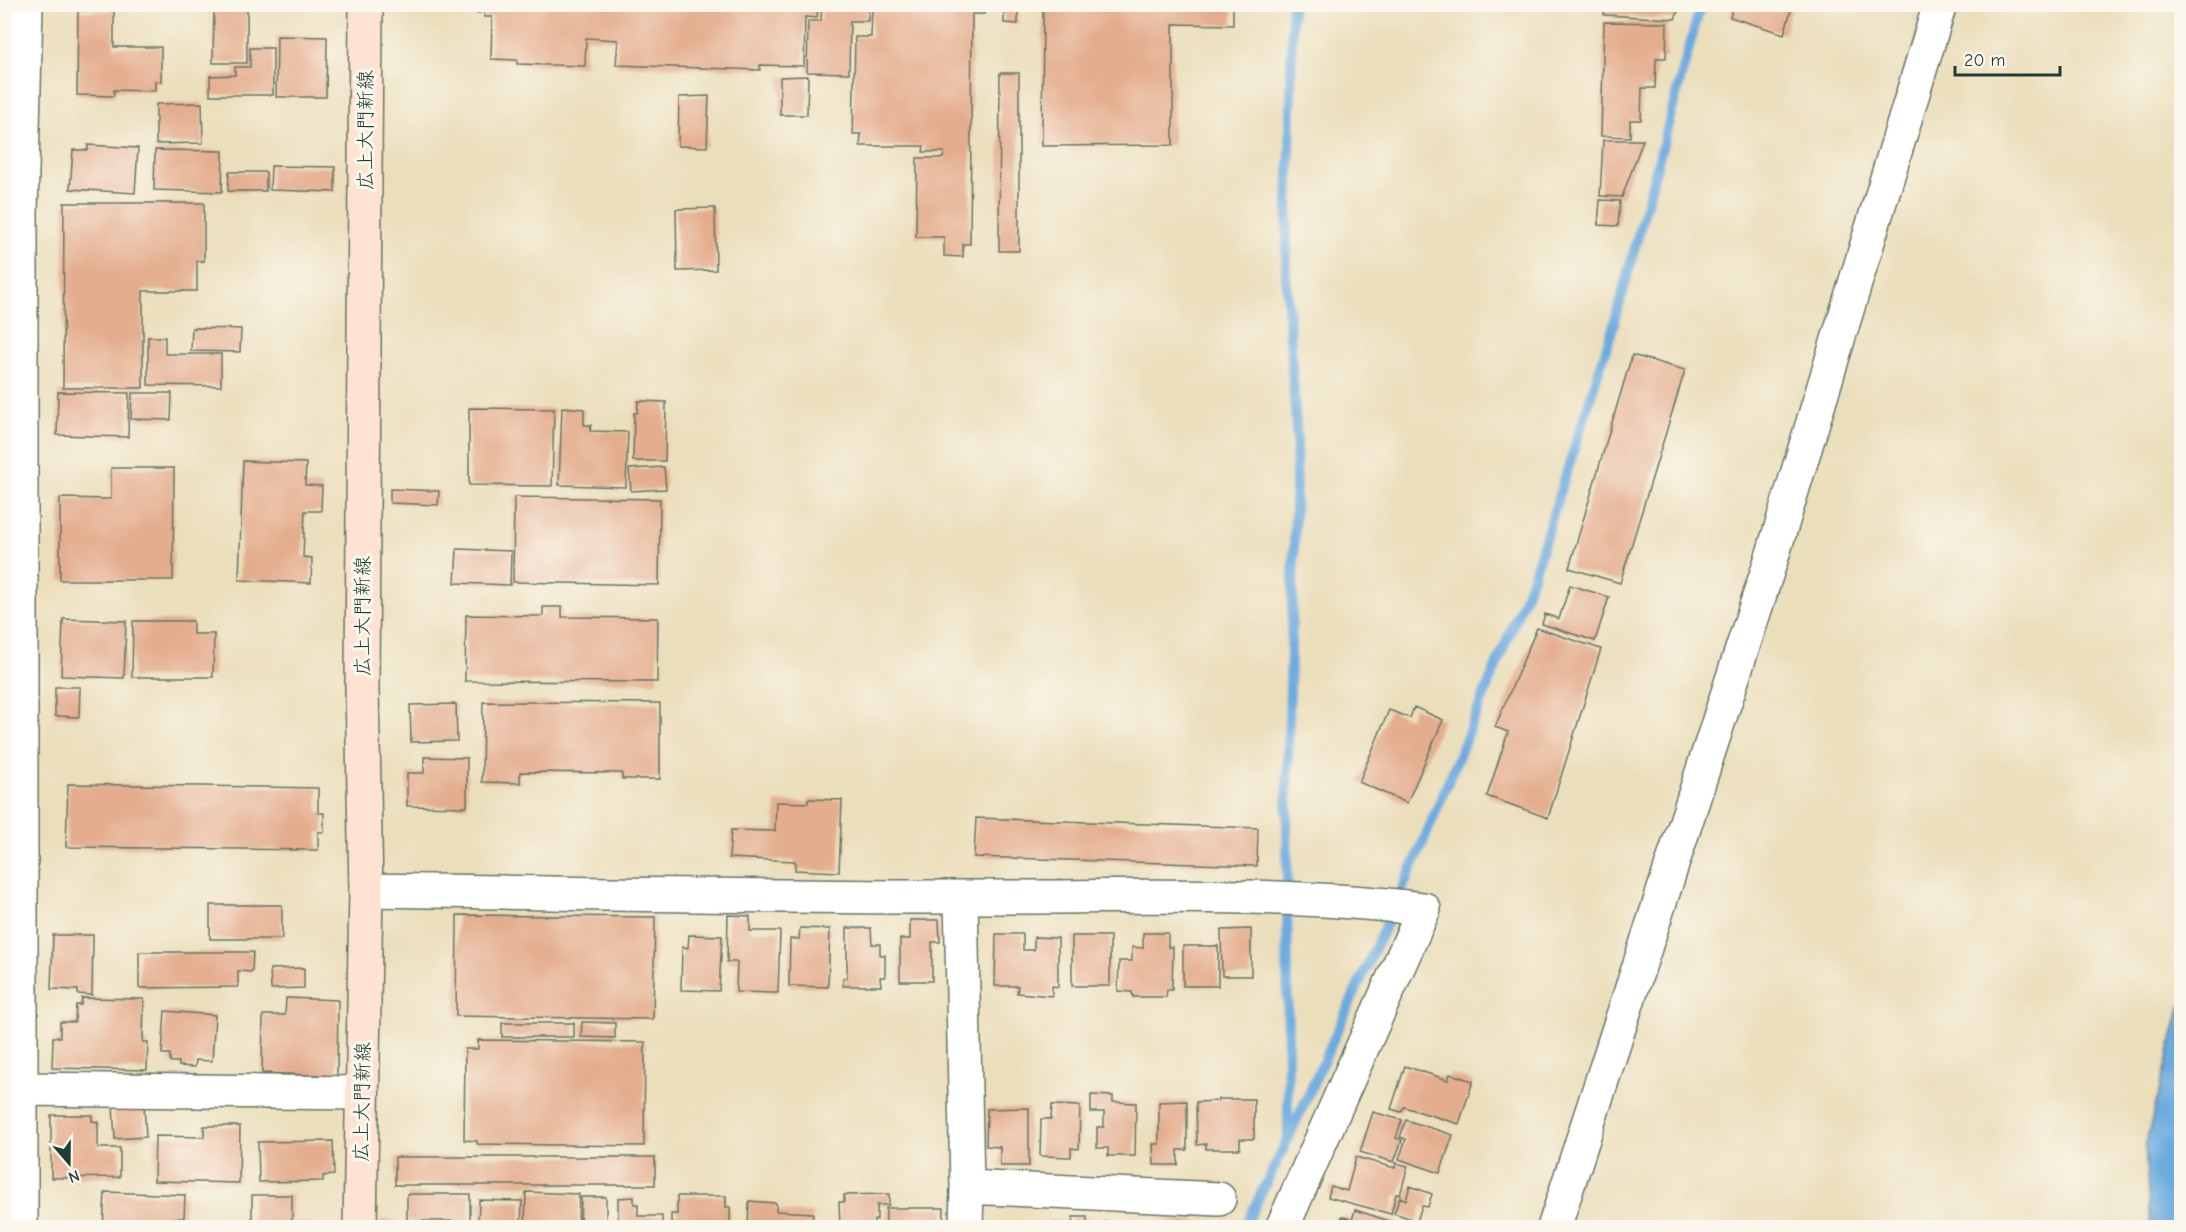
<svg xmlns="http://www.w3.org/2000/svg" width="2186" height="1232" font-family="'Comic Neue','Klee One',sans-serif">
<style>
.water{fill:#6caadf;stroke:#46748a;stroke-width:1.5}
.lines{fill:none;stroke-linecap:round;stroke-linejoin:round}
.stream{stroke:#6caadf;stroke-width:10}
.building{fill:#e4ad8e}
.minor-casing{stroke:#667563;stroke-width:36}
.tertiary-casing{stroke:#667563;stroke-width:36}
.secondary-casing{stroke:#667563;stroke-width:36}
.minor{stroke:#fff;stroke-width:33}
.tertiary{stroke:#fff;stroke-width:33}
.secondary{stroke:#fee3d2;stroke-width:33}
.labels{text-anchor:middle;dominant-baseline:central;stroke-width:6;stroke-linejoin:round;paint-order:stroke}
.street-label{font-size:20px;fill:#1f3d34;stroke:#fbf7ec}
</style>
<rect width="100%" height="100%" fill="#fbf7ec"/>
<filter id="ink" filterUnits="userSpaceOnUse"><feTurbulence type="fractalNoise" baseFrequency=".0167" numOctaves="2"/><feDisplacementMap in="SourceGraphic" scale="12" xChannelSelector="R" yChannelSelector="G"/><feConvolveMatrix kernelMatrix="1 2 1 2 8 2 1 2 1" color-interpolation-filters="sRGB"/></filter>
<filter id="wash" filterUnits="userSpaceOnUse"><feTurbulence type="fractalNoise" baseFrequency=".008" numOctaves="4" result="noise"/><feDisplacementMap in="SourceGraphic" scale="24" xChannelSelector="R" yChannelSelector="G"/><feGaussianBlur stdDeviation="1.35" result="paint"/><feColorMatrix in="noise" values="0 0 0 0 0 0 0 0 0 0 0 0 0 0 0 0 0 1.4 0 .05"/><feComposite in="paint" operator="in"/></filter>
<g filter="url(#wash)">
<rect width="100%" height="100%" fill="#ebdebb"/>
<path class="water" d="M2181,1004V1227H2150L2145,1147Z"/>
<g class="lines">
<path class="stream" d="M1288,1136L1287,790L1297,442L1286,273L1291,114L1292,4
M1244,1228L1288,1139L1419,852L1533,577L1614,324L1701,4"/>
</g>
<g id="blocks">
<path class="building" d="M408,4H480V13L408,6Z
M484,4H818L817,18L805,17L804,66L760,65V70L616,65L618,40L586,38L585,66L517,64V60L491,59L492,17H484Z
M822,4H869L868,21H850L849,73L807,72L808,21H821Z
M872,4H984V14H972L970,244H963V257L944,256V237H916L917,158H943L944,152H923L924,146H860L861,134H853L855,37H871Z
M1004,4H1018V24L1004,23Z
M1043,4H1233V25L1173,24V145L1042,146Z
M1411,4H1458V8H1411Z
M1460,4H1541V7H1460Z
M1604,4H1681L1675,19L1604,15Z
M1734,4H1793L1784,34L1730,17Z
M214,7H247V63H213Z
M78,11H114V47H161V82L155,81V91L114,90V96L77,95Z
M1604,22L1667,23L1666,58H1656L1655,88H1642L1641,120H1630V137L1601,136Z
M277,36L327,37L326,97H276Z
M250,48H273V95H210V76L235,75V67H250Z
M1000,73H1019V251H999Z
M4,76H9L8,100H4Z
M808,76L807,115H780V77Z
M709,96L707,147L678,146L679,97Z
M202,103L203,143L156,144V104Z
M1603,140H1643L1622,197L1600,196Z
M88,145L138,148L135,193L70,189L73,150H88Z
M155,150L223,151L222,192L154,190Z
M271,166L335,167V192L270,190Z
M229,172H266V191H228Z
M1600,200L1620,201L1618,226L1598,225Z
M64,203H204V261H197V291H143V388H63Z
M715,208L716,270L677,271L676,209Z
M192,328L241,329L240,352L191,351Z
M148,337H165V354H221V386L148,385Z
M1632,355L1685,370L1620,583L1569,568Z
M58,392L129,393L128,437L57,435Z
M132,393H172L171,420L131,419Z
M638,401L666,402L665,461H633L634,413H637Z
M562,407L584,409V425H591L590,431L628,432L626,487L559,485Z
M469,408L554,409L552,486L469,485Z
M243,461L306,463L305,485L322,486L321,511H305L303,557L312,558L311,583L239,580Z
M664,467L666,489L631,491L629,469Z
M111,468H174L173,580H60V498L111,499Z
M390,489L439,491L438,505L390,503Z
M514,497L660,499L659,585L513,582Z
M457,549L511,551L510,585L455,583Z
M1570,585L1609,597L1595,641L1542,624L1545,614L1559,619Z
M543,607H562V617L658,618L657,682L465,681L466,615L543,616Z
M63,619L126,621L124,678L61,676Z
M133,621H193V634H214L213,677H132Z
M1537,628L1601,649L1548,818L1487,796L1508,732L1495,727Z
M55,687H80L79,717L55,716Z
M483,702L660,703V779H622V773L520,772V783L482,782Z
M456,704L457,741L411,742L410,705Z
M1414,707L1443,720L1407,803L1359,782L1389,710L1410,718Z
M424,757L467,758V807L407,806V773H424Z
M68,784L318,788V813H324V832H318V850L66,847Z
M808,799L842,800L839,872L795,870V861L729,858L731,830L775,831L776,802L808,803Z
M976,818L1258,828L1257,866L974,857Z
M210,905H282V939H210Z
M457,915L655,917L653,1019L456,1016Z
M728,915L750,916V931H780L778,993L736,992L737,962H727Z
M910,920H939L940,942H932V981H900V939H910Z
M800,928L830,929L828,987L789,986L790,939H799Z
M847,928H871L872,944H880V955H885V977H880L881,986H843V978H847Z
M1251,929V976H1222L1221,930Z
M1143,933H1168V947H1173L1172,990H1167L1166,997H1133L1132,992L1118,991L1119,961H1132V947L1143,948Z
M996,934H1023V950H1034V937L1058,938V987L1052,986V996L1017,993L1018,986H995Z
M53,935H93L92,995L78,994V990L51,989Z
M689,935L722,936L719,991L681,990L682,947L688,948Z
M1072,936H1110V986H1072Z
M1183,946H1218V986H1183Z
M139,952H253L252,972L238,971V987L139,988Z
M304,968V988L271,989L270,969Z
M82,998L144,999L143,1042H148L147,1070L52,1068L53,1037H60V1022H75L76,1005H81Z
M286,998L338,1000L337,1076L262,1073L263,1015H285Z
M165,1011L215,1015L212,1061L196,1060L195,1067L179,1066V1062H170V1054H162Z
M582,1022L615,1023V1038L581,1037Z
M502,1023H574V1037H502Z
M478,1040L645,1042L644,1146L477,1144V1141L464,1140L465,1049H478Z
M1405,1066L1448,1080L1450,1074L1473,1081L1459,1124L1404,1107L1401,1112L1391,1109Z
M1091,1095L1113,1096V1102L1136,1103L1135,1156H1108V1148H1097V1127H1104V1112H1091Z
M1218,1099H1254V1139H1240V1149H1206V1144L1197,1145L1196,1102L1218,1101Z
M1187,1101V1150H1178V1165H1154L1153,1144H1159V1102Z
M144,1104L146,1137L115,1139L113,1106Z
M1052,1105L1080,1106L1079,1149L1071,1148V1157L1040,1156L1041,1119H1051Z
M1029,1108V1166H1000V1147L986,1146L987,1109Z
M1373,1112L1402,1120L1396,1138L1402,1140L1394,1162L1360,1152Z
M51,1115H92V1121L98,1122V1148H120V1177L51,1178Z
M1406,1120L1453,1135L1440,1173L1399,1159L1406,1139L1400,1137Z
M204,1126H240L239,1183L154,1181L155,1136L204,1137Z
M333,1141L334,1175L323,1176V1181L259,1182L258,1142Z
M395,1157H655V1185H395Z
M1356,1157L1395,1168L1396,1163L1408,1166L1400,1195L1396,1194L1391,1214L1328,1197L1331,1186L1347,1191Z
M1410,1186L1432,1194L1428,1207L1422,1206L1417,1221L1394,1213L1400,1197L1406,1200Z
M105,1192L185,1195L184,1218H173V1228H103Z
M526,1192L579,1194L578,1227L525,1228Z
M407,1194H470V1221H407Z
M889,1194V1205H877V1220H874V1228H840L839,1202H844V1195Z
M252,1195H292V1222H309V1228H231V1221H252Z
M677,1196H726V1207H730V1228H671V1214H677Z
M581,1197H606V1225H580Z
M634,1197V1204H638V1216H662V1228H618V1198Z
M479,1200L522,1201L521,1228H478Z
M749,1201L776,1203V1211L813,1213L812,1228H748Z
M886,1208H944L943,1228H886Z
M1355,1210L1402,1225L1401,1228H1339L1342,1216L1352,1220Z
M1073,1217H1087V1228H1052V1223L1072,1224Z
M380,1220L398,1221V1228H380Z
M1194,1221V1228H1167V1222Z
M1103,1222H1127V1228H1103Z
M423,1224L462,1226V1228H423Z
M990,1225H1025V1228H990Z"/>
</g>
</g>
<g filter="url(#ink)">
<use href="#blocks" fill-opacity="0" stroke="#667563" stroke-width="1.5"/>
<g class="lines">
<g class="minor-casing">
<path id="minor" d="M366,890C564,893 763,897 961,897C1115,898 1271,890 1424,909L1282,1228
M961,897L967,1187L966,1228
M21,1089L362,1093
M967,1187L1219,1199
M21,1228V212L26,4"/>
</g>
<g class="tertiary-casing">
<path id="tertiary" d="M1554,1228L1772,557L1940,4"/>
</g>
<g class="secondary-casing">
<path id="secondary" d="M360,1228L366,890L362,688L366,4"/>
</g>
<use href="#minor" class="minor"/>
<use href="#tertiary" class="tertiary"/>
<use href="#secondary" class="secondary"/>
</g>
</g>
<g class="labels">
<g class="street-label">
<text transform="translate(365 130) rotate(-90)">広上大門新線</text>
<text transform="translate(362 616) rotate(-90)">広上大門新線</text>
<text transform="translate(362 1102) rotate(-89)">広上大門新線</text>
</g>
</g>
<rect width="2186" height="1232" fill="none" stroke="#fbf7ec" stroke-width="24"/>
<g transform="translate(69 1163) rotate(160)" stroke="#fbf7ec" stroke-width="4.5" paint-order="stroke">
<path d="M0-4.5L10 22L0 15L-10 22Z" fill="#1f3d34"/>
<text y="-9" font-size="16" font-weight="bold" text-anchor="middle" fill="#1f3d34">N</text>
</g>
<path d="M1955 66v9h105v-9" fill="none" stroke="#1f3d34" stroke-width="3"/>
<text x="1964" y="66" font-size="18" fill="#1f3d34" stroke="#fbf7ec" stroke-width="4.5" paint-order="stroke">20 m</text>
</svg>
